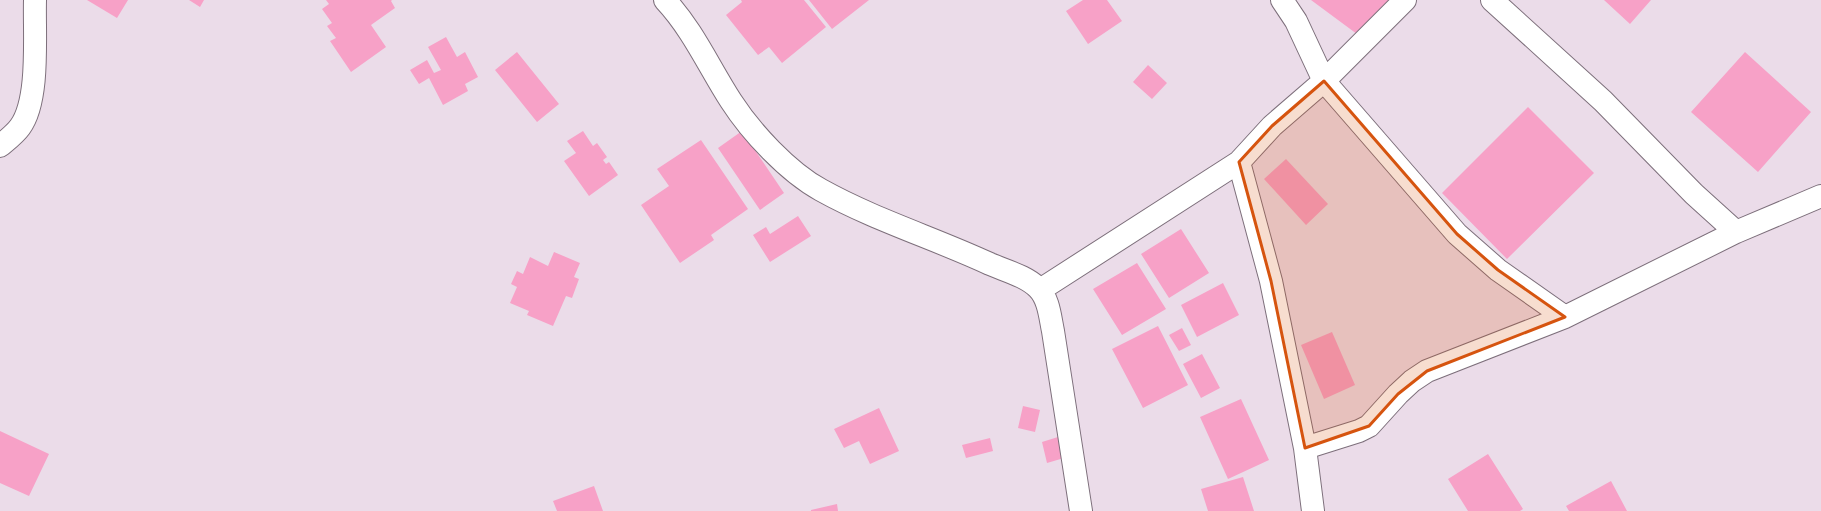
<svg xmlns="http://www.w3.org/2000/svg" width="1821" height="511" font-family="Jost,sans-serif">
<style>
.building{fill:#f7a1c7}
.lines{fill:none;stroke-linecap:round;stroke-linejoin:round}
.street-casing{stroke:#7d6f7b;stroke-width:24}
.street{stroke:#fff;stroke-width:22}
.marked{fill:#d6540f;fill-opacity:0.2;stroke:#d6540f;stroke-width:3;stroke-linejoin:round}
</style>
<rect width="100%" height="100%" fill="#ebdce9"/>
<path class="building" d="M87,0H128L117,18Z
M189,0H204L200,7Z
M326,0H392L391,1L395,8L371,25L386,47L351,72L330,41L336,38L327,26L332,23L322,9L329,4Z
M741,0H804L826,27L782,63L769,47L758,55L726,15L742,2Z
M809,0H869L832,29Z
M1083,0H1107L1122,21L1088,44L1066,11Z
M1311,0H1389L1361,37Z
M1604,0H1651L1630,24Z
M446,37L457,57L465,52L478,77L465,84L468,91L443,105L429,78L419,84L410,70L427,60L434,73L441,70L428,47Z
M517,52L559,104L537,122L495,70Z
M1745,52L1811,112L1758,172L1691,112Z
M1148,65L1167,83L1152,99L1133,82Z
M1528,107L1594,173L1507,259L1442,193Z
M583,131L593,146L597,143L607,157L603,160L606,164L609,162L618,175L589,196L564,161L576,153L567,141Z
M742,131L784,193L760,210L718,148Z
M701,140L748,209L711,235L714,240L680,263L641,205L669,186L657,169Z
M1286,159L1328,204L1306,225L1264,179Z
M798,216L811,236L770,262L753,235L766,227L770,234Z
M1181,229L1209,273L1169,298L1141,254Z
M554,252L580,263L574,277L579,279L572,298L566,296L553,326L527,315L529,311L510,303L517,287L511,284L517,271L523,274L530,257L548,266Z
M1137,263L1166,309L1122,335L1093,289Z
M1223,283L1239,315L1197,337L1181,305Z
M1158,326L1188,385L1143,408L1112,349Z
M1182,328L1191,345L1179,351L1169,335Z
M1332,332L1355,385L1324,399L1301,345Z
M1202,354L1220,388L1201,398L1183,364Z
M1241,399L1269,460L1228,479L1200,417Z
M1023,406L1040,410L1035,432L1018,428Z
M879,408L899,451L870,464L859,441L844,448L834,429Z
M0,431L49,454L29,496L0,483Z
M1058,437L1064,458L1047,463L1042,442Z
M990,438L993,451L966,458L962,445Z
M1488,454L1523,509L1520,511H1468L1448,479Z
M1243,477L1254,511H1208L1201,489Z
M1611,481L1627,511H1569L1566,506Z
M594,486L603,511H557L553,501Z
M837,504L838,511H811V510Z"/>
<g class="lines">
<g class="street-casing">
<path id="street" d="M665,0C693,30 709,67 731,101C751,132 788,172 821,190C875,220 934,238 990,264C1006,271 1026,276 1038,288C1049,299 1050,317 1053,331L1081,511
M1282,0L1296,21L1324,81L1457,234L1498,270L1565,317L1736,232
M1492,0L1603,101L1694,194L1736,232L1821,196
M0,146C7,140 15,134 20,127C40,100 34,34 35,0
M1040,290L1239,162
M1305,448L1359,431L1369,426L1398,394L1412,381L1427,371L1565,317
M1313,511L1305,448L1271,281L1239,162L1272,126L1324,81L1405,0"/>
</g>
<use href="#street" class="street"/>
</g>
<path class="marked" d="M1324,81L1457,234L1498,270L1565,317L1427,371L1398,394L1369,426L1305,448L1271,281L1239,162L1272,126Z"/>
</svg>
